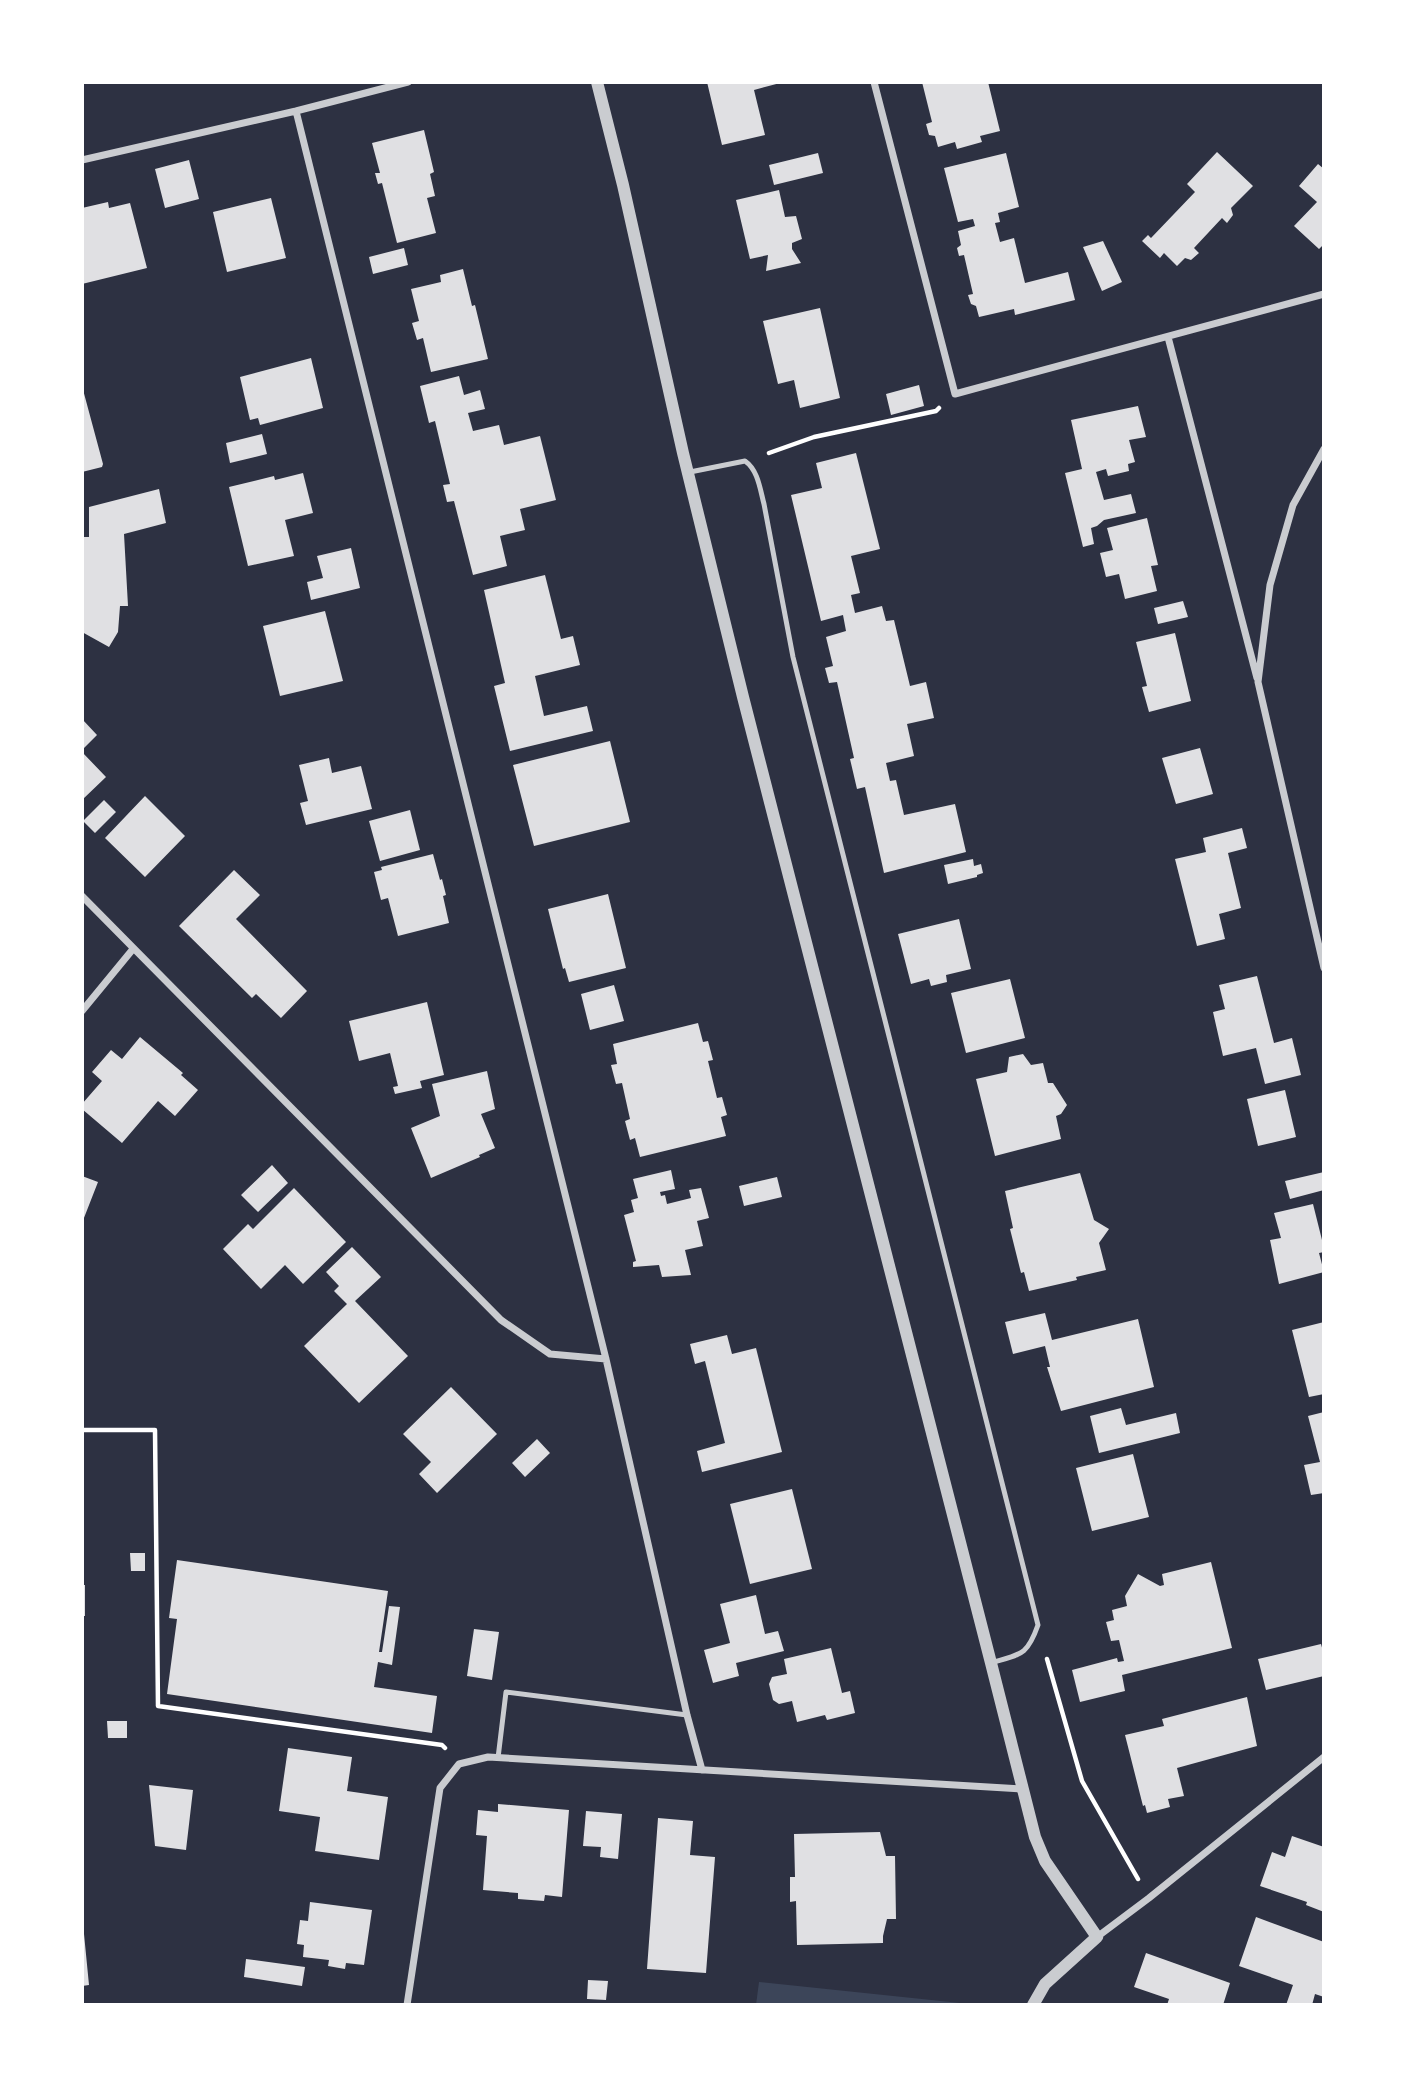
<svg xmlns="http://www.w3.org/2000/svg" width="1406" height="2087" font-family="'Times New Roman',serif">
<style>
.green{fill:#3c4559}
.building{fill:#e0e0e3}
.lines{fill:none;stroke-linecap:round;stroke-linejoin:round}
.path{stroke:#fff;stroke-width:4.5}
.service{stroke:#caccd0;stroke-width:5}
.minor{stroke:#caccd0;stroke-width:7}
.tertiary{stroke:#caccd0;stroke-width:12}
</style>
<rect width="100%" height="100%" fill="#2d3142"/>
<path class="green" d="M759,1982L979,2005H756Z"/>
<path class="building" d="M707,82H784L754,90L765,135L722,145Z
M922,82H988L1000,131L980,136L982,142L957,149L955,142L938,147L935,136L929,135L926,124L932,122Z
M424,130L434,172L430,174L435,196L427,198L436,233L397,243L382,183L378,184L375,173H380L372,143Z
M1217,152L1253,186L1231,208L1233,215L1227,223L1222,218L1194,248L1199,253L1191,260L1185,258L1177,266L1164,253L1160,258L1142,241L1148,235L1151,238L1195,192L1187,184Z
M818,153L823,173L774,185L769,165Z
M1006,153L1019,207L998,213L1000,222L995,223L1000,242L1014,238L1025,283L1068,272L1075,300L1015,315L1014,309L979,317L976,306L971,304L968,295L973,294L964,255L959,256L957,248L961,245L958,231L975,226L973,219L958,222L944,168Z
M189,160L199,199L165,208L155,169Z
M1318,164L1324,169V244L1319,249L1294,226L1317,202L1299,186Z
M779,190L785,217L796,216L802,239L792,243V249L801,263L766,271L768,255L750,259L736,200Z
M271,198L286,258L227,272L213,212Z
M108,202L109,208L130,203L147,268L82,284V208Z
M1103,241L1122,282L1102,291L1083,247Z
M404,248L408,265L373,274L369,257Z
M463,269L472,306L475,305L488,359L431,372L423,338L417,340L412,323L419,321L411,289L441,282L440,275Z
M820,308L840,398L800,408L794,380L778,384L763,321Z
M311,358L323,408L260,425L258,418L250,420L240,377Z
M459,376L464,395L480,390L485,409L468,413L473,431L499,425L504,445L540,436L556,500L520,509L525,530L500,536L507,566L473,575L454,501L447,502L443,485L450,484L435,421L429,423L420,386Z
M919,385L924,406L891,415L886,394Z
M82,386L103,464L102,467L82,472Z
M1138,406L1146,437L1129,440L1135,462L1128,464L1129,471L1108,476L1106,469L1096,472L1104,500L1131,494L1136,513L1104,520L1097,526L1091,528L1094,544L1083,547L1065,473L1082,469L1071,420Z
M262,434L267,454L230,463L226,443Z
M856,453L880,549L851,556L860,593L851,595L855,613L882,606L886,621L894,620L910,686L926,682L934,718L907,724L914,756L886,763L890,781L896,780L904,815L955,804L966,852L884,873L865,787L857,789L850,759L854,758L837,682L829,683L825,668L833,666L826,637L846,631L843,615L821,621L791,495L822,488L816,463Z
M303,473L313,513L285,520L294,556L248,566L229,487L274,476L275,480Z
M159,489L166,523L124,534L128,606H120L118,632L109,647L82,632V537H89V507Z
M1147,518L1158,565L1151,566L1157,591L1125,599L1119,574L1106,577L1100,553L1113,550L1107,528Z
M351,548L360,588L311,600L307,582L323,578L317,556Z
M545,575L561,639L573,636L580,665L535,676L544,716L587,706L593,731L510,751L494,686L505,683L484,590Z
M1183,601L1188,617L1158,624L1154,608Z
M325,611L343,681L280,696L263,626Z
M1175,633L1191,701L1149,712L1142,687L1147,686L1136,642Z
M82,719L97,735L82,750Z
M610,741L630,822L534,846L513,765Z
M1200,748L1213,794L1176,804L1162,758Z
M82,752L106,777L82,800Z
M329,758L332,773L361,766L372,809L306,825L300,803L308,801L299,765Z
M145,796L185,836L145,877L105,838Z
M104,800L116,812L95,833L83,821Z
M410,810L420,850L380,861L369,821Z
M1242,828L1247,848L1228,853L1241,908L1219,914L1225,939L1197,946L1175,859L1206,852L1203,838Z
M433,854L440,880L442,879L446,895L443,896L449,923L398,936L388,898L381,900L374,872L382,870L381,867Z
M973,859L974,866L981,864L983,873L977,875V877L948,884L944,865Z
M234,870L260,895L236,919L307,991L281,1018L256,994L252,998L179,926Z
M608,894L626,968L569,982L565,968L563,969L548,909Z
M959,919L971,969L946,975L947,982L931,986L929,979L911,984L898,934Z
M1257,976L1274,1043L1292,1038L1301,1075L1265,1084L1256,1048L1223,1056L1213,1012L1225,1009L1219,985Z
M1010,979L1025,1038L966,1053L951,993Z
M614,985L624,1021L590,1030L581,994Z
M427,1002L444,1075L420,1081L422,1088L395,1094L393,1087L398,1086L390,1053L359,1061L349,1021Z
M698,1023L703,1042L708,1041L713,1060L708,1061L717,1098L722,1097L727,1115L721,1117L726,1136L640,1157L635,1138L630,1140L625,1121L630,1119L622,1083L616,1084L611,1065L617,1064L613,1044Z
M140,1037L183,1073L181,1075L198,1090L175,1116L158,1101L122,1143L82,1109V1104L102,1081L92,1072L111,1050L122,1059Z
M1023,1054L1031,1065L1043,1063L1048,1083H1053L1067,1105L1061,1114L1056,1116L1061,1139L995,1156L976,1079L1007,1072L1009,1057Z
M487,1071L495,1109L481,1114L495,1148L479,1155L480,1157L431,1178L411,1128L440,1116L432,1084Z
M1285,1090L1296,1137L1258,1146L1247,1099Z
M272,1165L288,1183L258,1212L241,1195Z
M671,1170L675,1189L660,1192L661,1196L665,1195L667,1204L691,1198L689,1190L701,1188L709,1218L697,1221L703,1246L685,1250L691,1275L662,1277L659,1265L633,1267V1262L636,1261L624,1215L634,1212L631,1200L638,1198L633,1179Z
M1324,1172V1190L1290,1199L1285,1181Z
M1080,1173L1094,1220L1109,1229L1099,1243L1106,1270L1076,1277L1077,1280L1029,1291L1024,1272L1021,1273L1010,1229L1013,1228L1005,1191Z
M82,1176L98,1182L82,1223Z
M777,1177L782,1197L744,1206L739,1186Z
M294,1188L346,1242L303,1284L285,1265L261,1289L223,1249L248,1224L253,1229Z
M1313,1204L1324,1248V1252L1319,1253L1324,1272L1279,1284L1270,1240L1281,1238L1274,1213Z
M352,1247L381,1277L355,1301L408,1356L359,1403L304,1346L347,1304L334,1291L339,1286L326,1272Z
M1045,1313L1052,1340L1138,1319L1154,1387L1061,1411L1047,1367H1050L1045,1346L1013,1354L1005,1322Z
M1324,1322V1394L1309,1397L1292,1330Z
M727,1335L732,1354L756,1348L782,1452L702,1472L697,1451L725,1443L705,1361L695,1364L690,1344Z
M451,1387L497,1434L437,1493L419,1474L431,1462L403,1434Z
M1121,1408L1126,1425L1176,1413L1180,1433L1099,1453L1090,1416Z
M1324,1412V1493L1311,1495L1304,1465L1320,1462L1308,1416Z
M537,1439L550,1453L525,1477L512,1463Z
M1133,1454L1149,1517L1092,1531L1076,1468Z
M792,1489L812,1569L750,1584L730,1504Z
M130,1553H145V1571H131Z
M177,1560L388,1591L379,1652H382L389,1606L400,1607L392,1665L378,1662L374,1687L437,1696L432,1733L167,1694L177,1619L169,1618Z
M1211,1562L1232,1648L1122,1675L1125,1691L1080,1702L1072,1670L1117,1658L1118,1662L1124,1661L1119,1640L1111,1641L1106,1622L1114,1620L1112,1610L1127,1606L1125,1596L1138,1574L1160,1586L1164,1585L1162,1574Z
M82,1585H85V1616H82Z
M756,1595L765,1634L778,1631L784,1651L736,1663L739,1676L713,1683L704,1650L730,1643L720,1604Z
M474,1629L499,1632L492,1680L467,1676Z
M1321,1644L1324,1655V1676L1266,1690L1258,1659Z
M831,1648L842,1693L850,1691L855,1713L827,1720L825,1715L797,1722L792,1701L779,1704L773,1700L769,1684L772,1677L787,1674L784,1659Z
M1247,1697L1257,1746L1177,1768L1184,1796L1168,1799L1170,1807L1147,1813L1145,1805L1143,1806L1125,1735L1164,1726L1162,1719Z
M107,1721H127V1738H108Z
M288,1748L352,1757L347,1791L388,1797L379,1860L315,1851L320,1817L279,1811Z
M149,1785L193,1790L186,1850L155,1846Z
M498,1804L569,1810L562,1897L545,1895L544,1901L518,1899V1893L483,1890L487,1836L476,1835L478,1810L498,1812Z
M586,1811L622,1814L618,1859L600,1857L601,1847L583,1846Z
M658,1818L693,1821L690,1855L715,1857L706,1973L647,1969Z
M880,1832L886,1856H895L896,1919H887L883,1936V1943L797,1945L796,1901L790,1902V1877H795L794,1834Z
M1292,1836L1324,1847V1912L1306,1905L1307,1902L1260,1886L1272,1852L1285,1857Z
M310,1902L372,1910L364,1965L346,1963L345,1969L328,1966L329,1960L303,1957L304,1945L297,1944L300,1920L308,1921Z
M1256,1917L1324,1942V1997L1315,1994L1312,2005H1286L1293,1985L1239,1966Z
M82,1934H84L89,1985L82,1986Z
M1146,1953L1230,1983L1223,2005H1167L1169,1999L1134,1987Z
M246,1959L305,1967L302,1986L244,1977Z
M588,1980L608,1981L606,2000L587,1999Z"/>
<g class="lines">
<path class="path" d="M769,453L814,437L936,411L939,408
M82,1430H155L158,1706L442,1745L445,1748
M1047,1659L1082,1781L1138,1879"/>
<path class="service" d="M690,472L745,461C758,470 760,489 764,504L793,657L1038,1625C1027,1656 1021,1654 991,1663
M498,1758L506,1692L687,1715"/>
<path class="minor" d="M874,82L955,394L1324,294
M296,111L606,1359L687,1715L702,1770
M82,160L296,111L408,82
M1168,337L1257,678
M1324,449L1293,505L1270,585L1258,682L1324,968
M82,896L501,1320L550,1354L606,1359
M82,1011L133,949
M1097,1937L1149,1898L1324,1757
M407,2005L440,1788L459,1764L488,1757L1021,1789"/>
<path class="tertiary" d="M597,82L623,185L683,453L743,697L991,1663L1035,1837L1045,1861L1097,1937L1045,1984L1033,2005"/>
</g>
<rect width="1406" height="2087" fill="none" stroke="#ffffff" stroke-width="168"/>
</svg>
